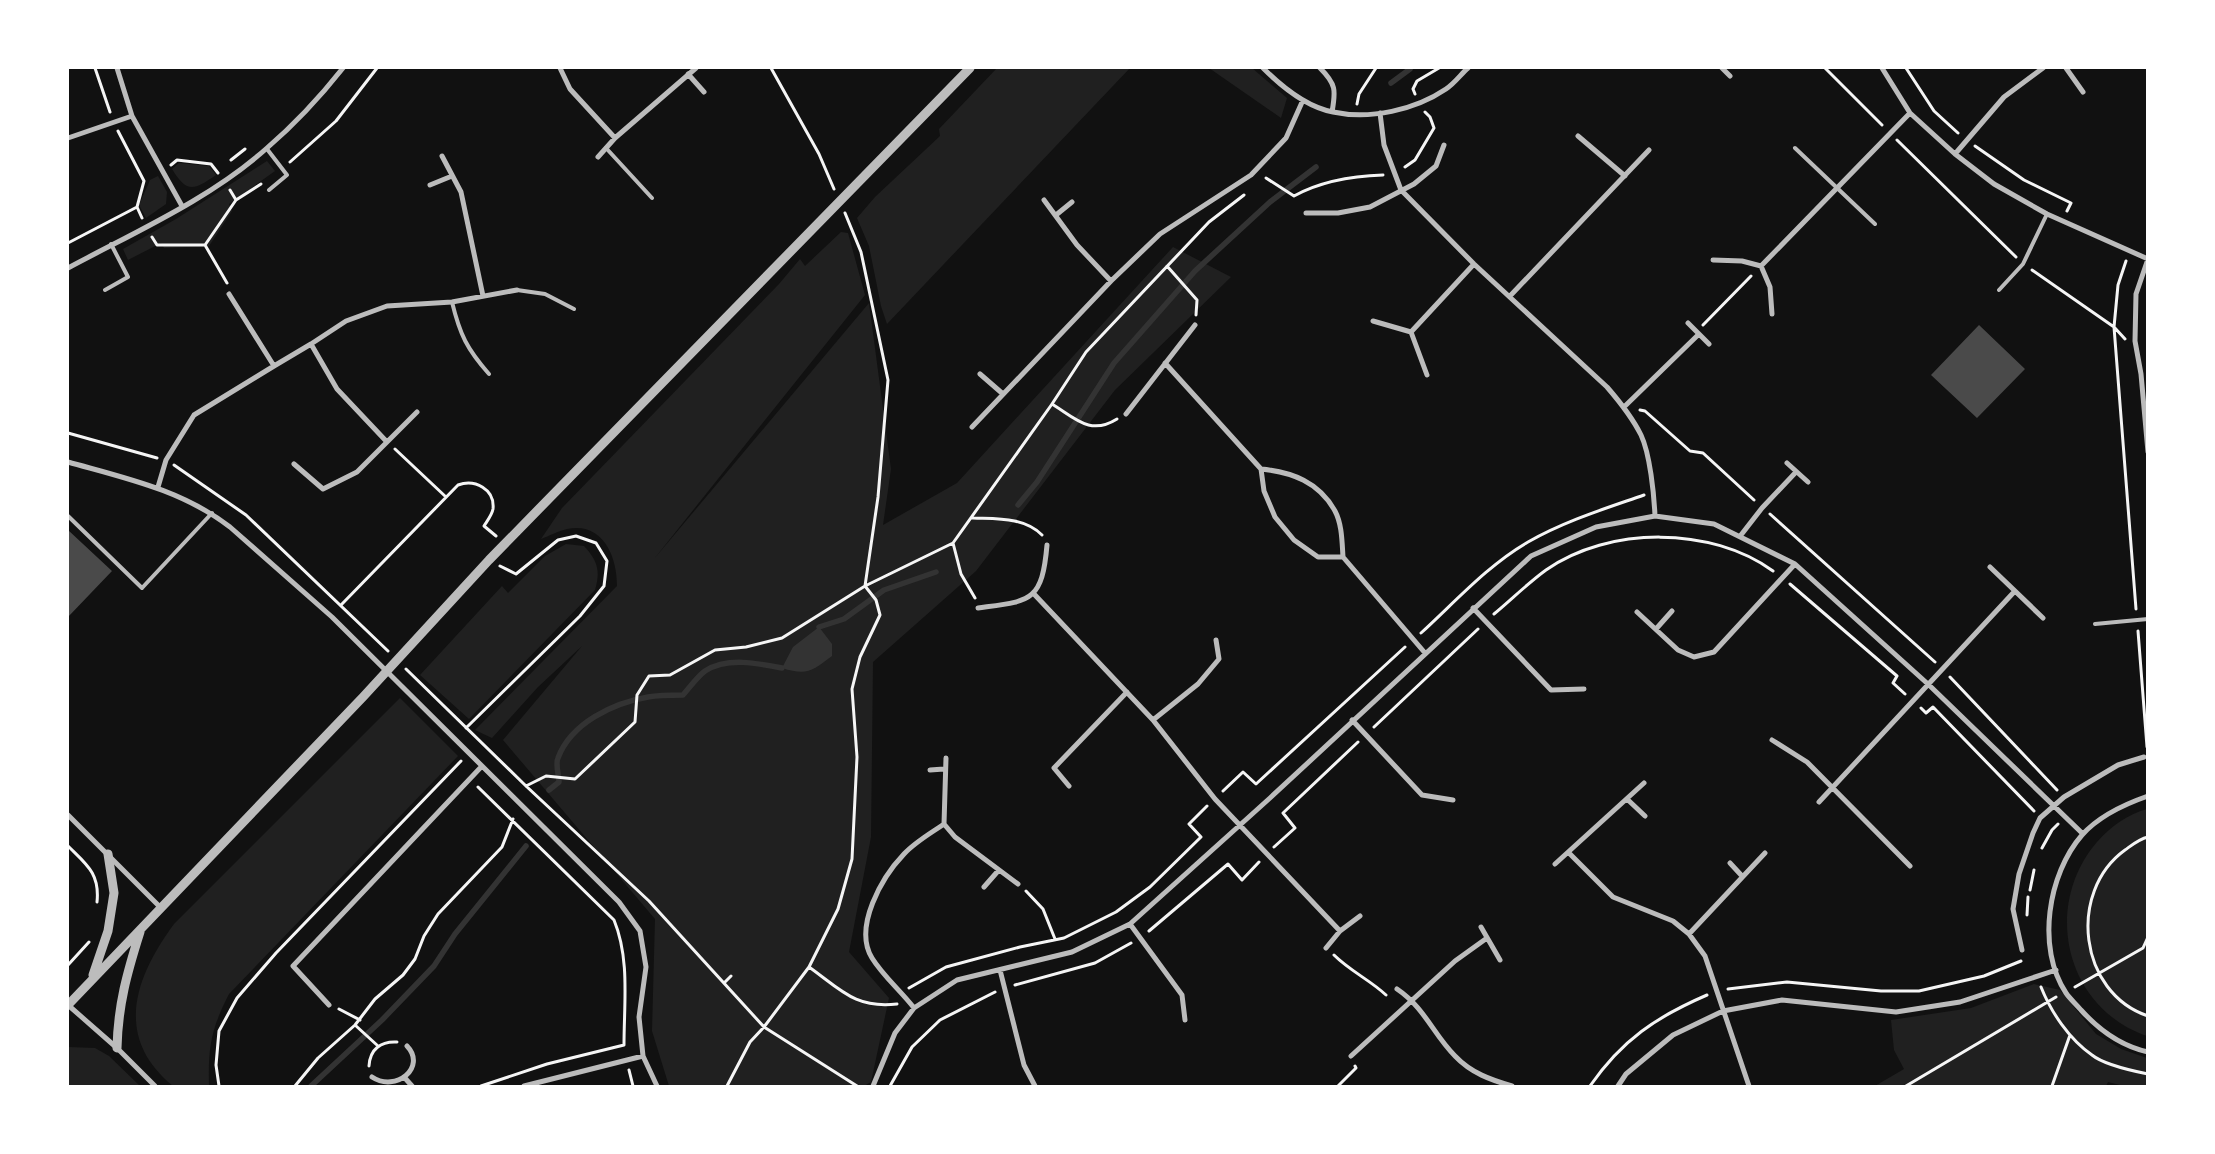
<svg xmlns="http://www.w3.org/2000/svg" width="2215" height="1154" font-family="'Golos Text',sans-serif">
<style>
.green{fill:#202020}
.water{fill:#333}
.lines{fill:none;stroke-linecap:round;stroke-linejoin:round}
.stream{stroke:#333;stroke-width:5.5}
.building{fill:#4a4a4a}
.path{stroke:#f5f5f5;stroke-width:3}
.service{stroke:#bcbcbc;stroke-width:4}
.minor{stroke:#bcbcbc;stroke-width:5}
.tertiary{stroke:#bcbcbc;stroke-width:9}
</style>
<rect width="100%" height="100%" fill="#111"/>
<path class="green" d="M997,68H1130L887,324L881,306L869,246L857,218L875,197L940,136L939,129Z
M1209,68H1252L1287,98L1281,118Z
M267,161L275,171L229,204L232,211L209,246L164,248L161,243L128,260L123,249L176,219Z
M179,163L209,166L216,175C193,191 187,193 172,169Z
M158,176L167,192L166,204L146,218L139,205L150,180Z
M841,232L848,233L865,295L654,559L869,303L891,469L883,525L957,483L1173,247L1231,277L1115,390L976,571L873,662L871,837L849,952L889,998L871,1082L864,1086H669L652,1031L655,919L503,740L582,646L538,687L492,738L475,730L617,586C617,556 603,522 567,529C558,531 549,536 541,539L562,508L779,284L800,259L805,266Z
M566,544L584,546C597,560 601,570 595,590L469,719L420,675L502,586L508,593L545,556Z
M400,698L458,756L229,994C211,1029 208,1047 209,1086H173C113,1037 135,977 174,924Z
M2147,809V1036C2065,1008 2042,906 2097,842C2110,827 2128,814 2147,809Z
M2034,984L2060,990L2096,1034L2121,1049L2147,1058V1086H2124L2108,1082L2106,1086H1875L1904,1069L1894,1050L1891,1020L1971,1008Z
M68,1047L95,1048L109,1056L140,1086H68Z"/>
<path class="water" d="M819,627L832,644V656C812,671 807,676 782,668L793,647Z"/>
<g class="lines">
<path class="stream" d="M1391,83L1410,69
M1018,505L1037,482L1114,363L1195,271L1270,202L1316,167
M819,627L844,619L884,590L936,572
M549,790L559,782C559,775 555,764 558,758C571,723 613,703 648,697C659,695 672,695 683,695C690,687 697,677 705,671C727,657 757,663 782,668
M311,1086L382,1020L434,966L455,934L526,846"/>
</g>
<path class="building" d="M1979,325L2025,369L1977,418L1931,375Z
M68,530L112,571L68,617Z"/>
<g class="lines">
<path class="path" d="M95,68L110,112
M771,68L819,154L834,189
M1825,68L1882,125
M1906,68L1934,111L1958,133
M1415,94L1413,89L1417,81L1439,68
M1357,104L1359,94L1376,68
M1897,140L2016,257
M1975,146L2024,180L2071,203L2067,211
M231,160L245,149
M290,162L336,121L377,68
M171,165L177,160L211,164L218,173
M1405,167L1415,160L1434,128L1430,117L1425,112
M1266,178L1294,196C1321,181 1353,176 1383,175
M236,200L261,184
M137,207L142,218
M152,237L157,245H205L227,283
M68,243L137,207L144,181L118,131
M205,245L236,200L230,190
M2126,261L2118,285L2114,327L2136,609
M1167,266L1197,300L1196,315
M2032,270L2114,327L2125,339
M1703,325L1751,276
M1052,404C1075,418 1090,436 1117,419
M1640,410L1645,411L1690,451L1703,453L1754,500
M68,433L157,458
M395,449L446,497
M174,465L246,515L388,651
M1770,514L1935,662
M973,518C997,519 1024,517 1042,535
M953,543L961,574L975,598
M1790,584L1897,676L1893,683L1905,694
M342,604L458,485C475,479 495,489 493,509C492,515 487,521 484,526L496,536
M1494,614C1511,600 1528,583 1546,570C1609,526 1711,526 1773,571
M2138,631L2147,747
M1421,633C1455,602 1488,565 1528,542C1565,521 1604,509 1644,495
M406,669L526,786L649,901L764,1027L857,1086
M1950,677L2057,790
M1921,708L1926,713L1933,707L2034,811
M1374,727L1478,629
M466,728L580,616L604,586L607,561L596,543L576,536L558,540L516,574L500,566
M526,786L546,776L575,779L635,722L637,695L649,676L670,675L715,650L746,647L782,638L865,586L953,543L1052,404L1086,352L1209,222L1244,195
M478,787L614,920C630,959 624,1003 624,1045L547,1064L481,1086
M1223,791L1243,772L1256,784L1405,647
M2148,837C2139,839 2132,845 2125,850C2067,892 2079,993 2148,1016
M68,846C86,864 100,873 97,902
M1274,847L1295,828L1283,813L1358,742
M2042,848L2052,830L2058,824
M2030,890L2034,870
M1026,891L1043,909L1055,939
M2027,915L2028,897
M1149,931L1228,864L1242,880L1259,862
M1334,955C1350,971 1370,980 1386,995
M68,965L89,942
M809,967C840,989 855,1009 897,1004
M724,983L731,976
M1015,985L1095,963L1131,943
M2041,987C2051,1012 2069,1039 2092,1055C2103,1064 2133,1071 2148,1074
M2075,987L2143,948L2148,937
M909,988L946,967L1020,947L1064,938L1116,912L1150,887L1201,837L1189,824L1207,806
M1728,989L1787,982L1881,991H1919L1984,976L2021,961
M339,1009L360,1020
M355,1025L378,1046
M369,1066C370,1049 381,1041 397,1042
M629,1070L633,1086
M219,1086L216,1065L219,1031L237,998L276,953L461,761
M295,1086L318,1058L355,1025L375,999L403,975L415,959L424,936L438,914L502,847L513,819
M727,1086L750,1042L764,1027L809,967L838,909L852,859L857,757L852,689L860,657L880,615L876,600L865,586L878,497L888,380L861,252L845,213
M890,1086L912,1047L940,1020L995,992
M1338,1086L1356,1068L1355,1066
M1590,1086C1622,1040 1656,1017 1707,995
M1906,1086L2056,997
M2052,1086L2070,1035"/>
<path class="service" d="M606,148L652,198
M1795,148L1875,224
M267,149L287,175L269,190
M105,290L128,277L111,244
M517,290L545,294L574,309
M1999,290L2023,264L2047,214
M452,302C460,335 467,349 489,374
M68,516L142,588L212,513
M2095,624L2148,619"/>
<path class="minor" d="M117,68L132,116L182,206
M560,68L570,89L615,138
M1263,68C1281,86 1306,107 1333,112C1370,120 1415,110 1446,89C1455,83 1461,74 1468,68
M1320,68C1336,84 1336,90 1332,112
M1722,68L1730,76
M1882,68L1910,113L1955,154L1994,184L2047,214L2148,259L2136,294L2135,341L2141,374L2148,452
M2066,68L2083,92
M688,74L704,92
M1380,113L1384,145L1401,190L1474,264L1607,387C1620,402 1632,417 1641,435C1650,454 1654,494 1655,516
M1578,136L1625,176
M68,138L132,116
M1955,154L2004,97L2043,68
M442,156L461,192L483,296
M598,157L615,138L696,68
M430,185L452,176
M1044,200L1077,245L1111,281
M1306,213H1338L1370,207L1414,184L1436,166L1444,145
M1056,215L1072,202
M1713,260L1742,261L1761,266L1770,287L1772,314
M1761,266L1910,113
M68,268C135,232 210,199 267,148C295,124 320,97 343,68
M1510,296L1649,150
M1373,321L1411,332L1427,375
M1688,323L1709,344
M1411,332L1474,264
M311,344L346,321L387,306L452,302L517,290
M1165,363L1261,469L1264,491L1275,517L1294,540L1318,557H1343L1425,653
M274,366L311,344L337,389L387,442L417,412
M980,374L1003,394
M1624,407L1699,334
M1126,414L1195,325
M972,427L1111,281L1160,234L1251,175L1286,138L1303,100
M68,462C125,478 182,490 230,527L332,617L619,902L640,931L646,967L639,1017L643,1056L657,1086
M1787,463L1808,482
M294,464L323,489L357,472L387,442
M1261,469C1292,472 1319,482 1335,511C1342,524 1342,542 1343,557
M158,487L166,460L194,415L274,366L229,294
M1741,535L1762,508L1796,472
M1990,567L2043,618
M1034,594L1153,720L1215,799L1340,931
M978,608C1030,601 1042,603 1047,545
M1473,608L1551,690L1584,689
M1637,612L1678,650L1694,657L1714,652L1795,564
M1656,629L1672,611
M1153,720L1198,684L1219,659L1216,640
M1352,720L1422,795L1453,800
M1772,740L1807,762L1910,866
M930,770L944,769
M1069,786L1054,768L1127,692
M2148,796C2125,804 2099,816 2082,835C2048,874 2036,948 2066,993C2070,999 2076,1004 2081,1010C2099,1030 2121,1046 2148,1052
M1627,799L1645,816
M1819,802L2014,592
M68,815L161,908
M944,824L946,758
M1569,853L1613,897L1673,921L1689,934L1705,956L1749,1086
M1730,863L1742,876
M1555,864L1644,783
M984,887L998,871
M1130,924L1182,995L1185,1020
M1481,927L1500,960
M1689,934L1765,853
M1326,948L1340,931L1360,916
M2022,950L2013,909L2019,874L2033,833L2040,818L2064,797L2118,765L2144,757
M1000,970L1024,1065L1035,1086
M1397,989C1425,1008 1433,1034 1455,1056C1471,1073 1491,1080 1512,1086
M68,1005L117,1048L155,1086
M329,1005L293,966L482,766
M914,1008C901,991 883,976 872,958C853,927 882,877 904,854C915,842 931,833 944,824L955,837L1018,884
M1351,1056L1455,961L1487,938
M372,1077C396,1093 427,1067 407,1046
M404,1077L412,1086
M524,1086L643,1056
M873,1086L895,1033L914,1008L957,980L1072,952L1130,924L1270,798L1531,556L1596,527L1655,516L1714,524L1795,564L1929,685L2083,834
M1618,1086L1626,1074L1673,1035L1723,1011L1782,1000L1896,1012L1960,1002L2056,970"/>
<path class="tertiary" d="M93,975L108,931L114,893L108,854
M68,1005L363,697L489,560L970,68
M117,1048C118,1005 127,973 140,932"/>
</g>
<rect width="2215" height="1154" fill="none" stroke="#ffffff" stroke-width="138"/>
</svg>
